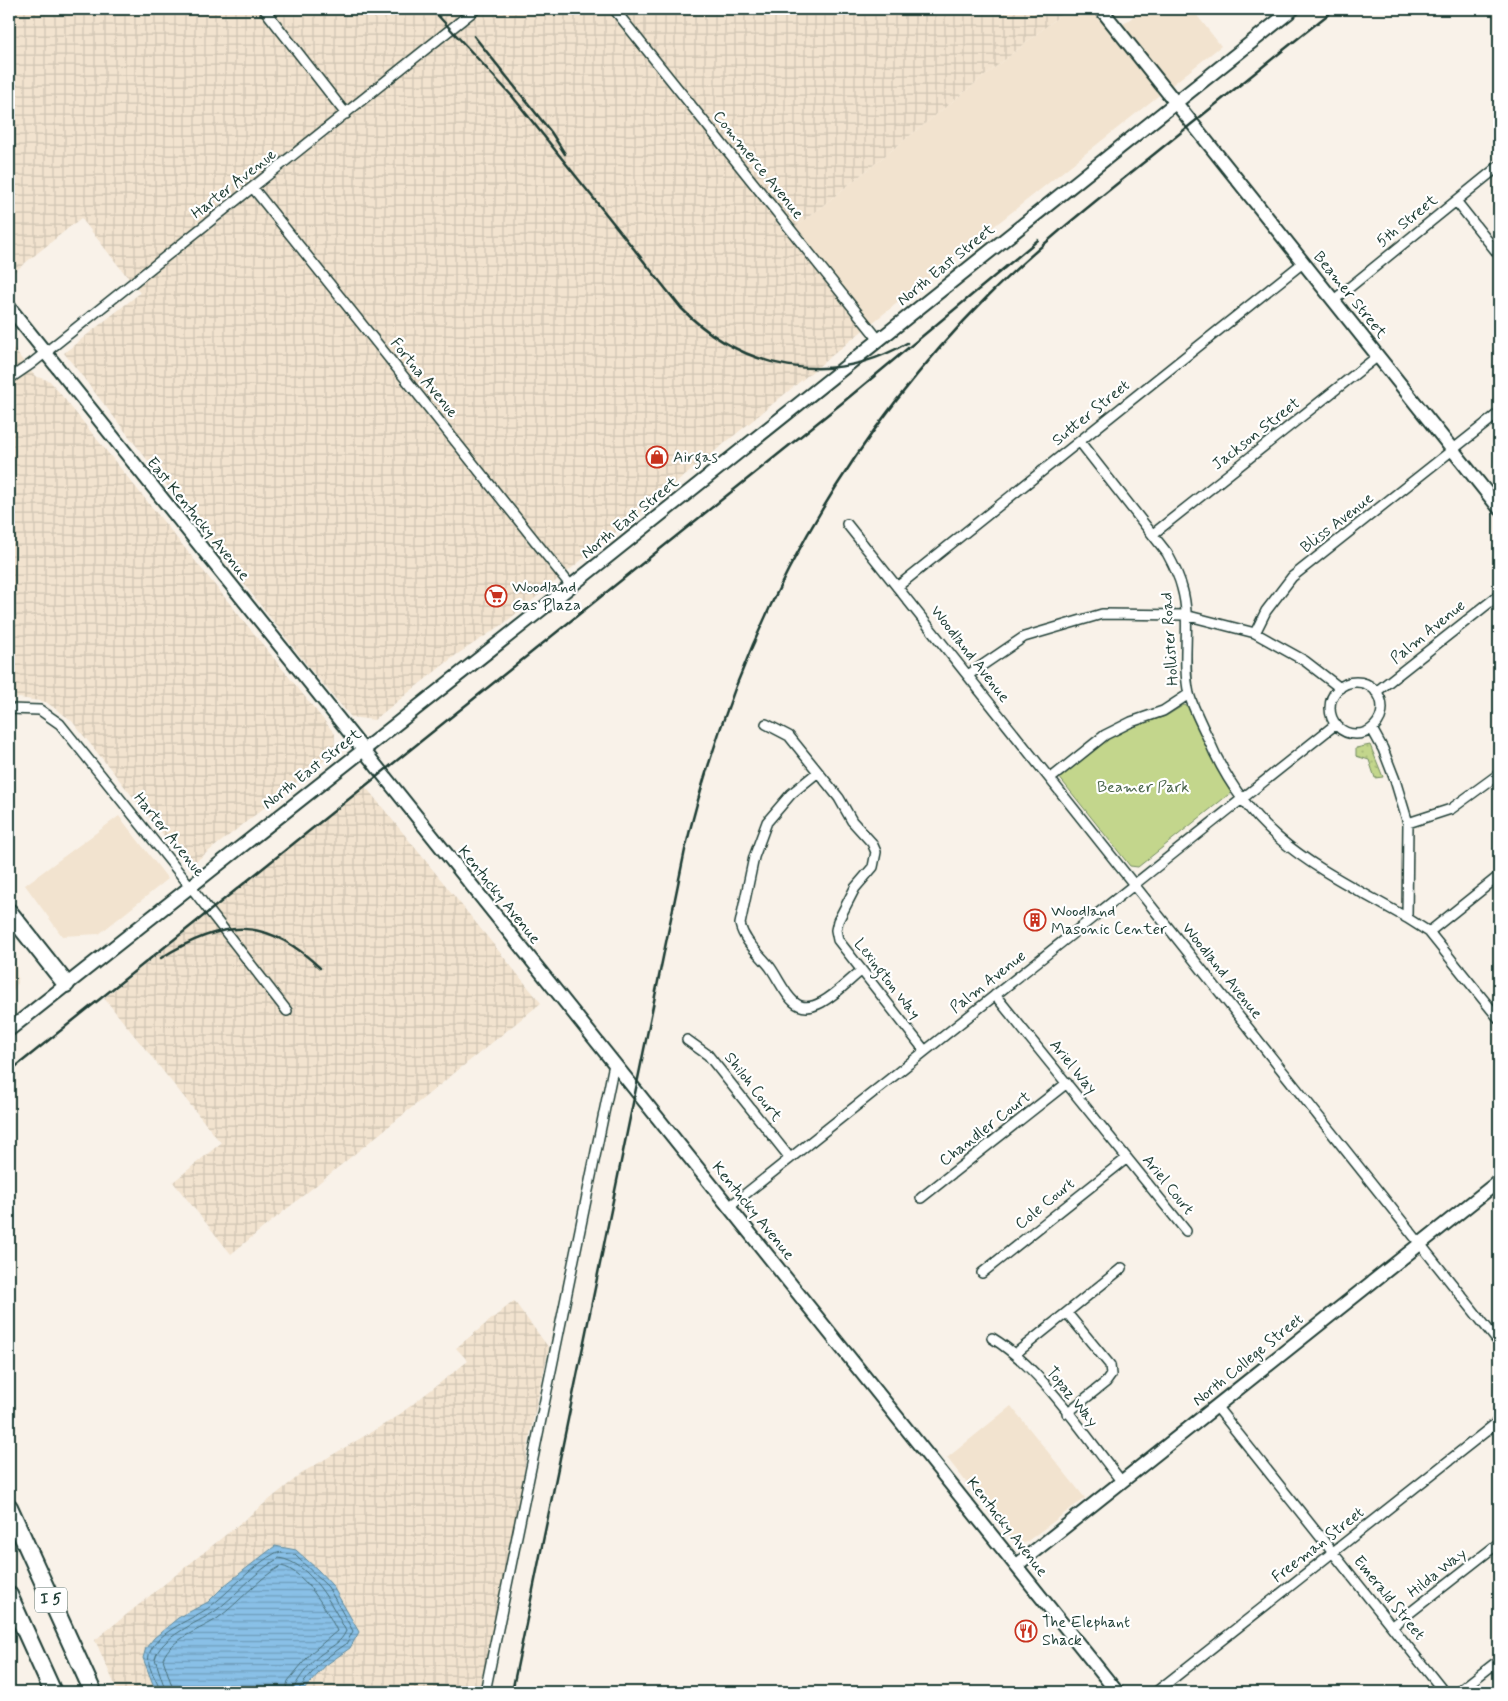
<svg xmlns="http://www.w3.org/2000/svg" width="1508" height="1701" font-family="Mynerve,sans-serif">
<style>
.built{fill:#f2e3cf}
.industrial{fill:url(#industrial-grid)}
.grass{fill:url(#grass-dots);stroke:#718a60}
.park{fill:#c3d68c;stroke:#718a60}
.water{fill:url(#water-rules);stroke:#5f8c9f}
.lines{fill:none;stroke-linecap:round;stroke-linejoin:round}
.shore{stroke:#49717c;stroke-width:1}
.street-casing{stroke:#1f3d34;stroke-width:12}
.secondary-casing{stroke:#1f3d34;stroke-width:16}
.highway-casing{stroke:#1f3d34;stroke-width:20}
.street{stroke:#fff;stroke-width:9}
.secondary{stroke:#fff;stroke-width:12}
.highway{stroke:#fff;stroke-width:16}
.rail{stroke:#1f3d34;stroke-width:2.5}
.labels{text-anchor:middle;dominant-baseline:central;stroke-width:4.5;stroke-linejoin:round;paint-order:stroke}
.shield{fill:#fff;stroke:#627771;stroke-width:1}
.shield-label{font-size:15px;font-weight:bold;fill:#1f3d34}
.street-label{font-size:16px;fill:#1f3d34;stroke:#fff}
.poi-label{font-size:16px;fill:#1f3d34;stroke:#fff;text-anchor:start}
.park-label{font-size:16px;fill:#48634a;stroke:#fff}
</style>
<defs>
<pattern id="industrial-grid" width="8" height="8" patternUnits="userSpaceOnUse" patternTransform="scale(1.25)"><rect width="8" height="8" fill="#f2e3cf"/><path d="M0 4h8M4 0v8" fill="none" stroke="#cfc4b2"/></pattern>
<pattern id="grass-dots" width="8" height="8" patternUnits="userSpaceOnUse" patternTransform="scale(1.25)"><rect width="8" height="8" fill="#c3d68c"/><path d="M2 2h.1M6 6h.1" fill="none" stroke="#a7b979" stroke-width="1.8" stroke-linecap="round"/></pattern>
<pattern id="water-rules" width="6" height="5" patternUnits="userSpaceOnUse" patternTransform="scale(1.25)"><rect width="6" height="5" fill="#89c0e7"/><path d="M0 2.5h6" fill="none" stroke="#6f9dbc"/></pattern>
</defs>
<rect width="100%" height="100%" fill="#f9f2e9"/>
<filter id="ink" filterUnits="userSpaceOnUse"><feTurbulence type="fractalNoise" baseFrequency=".02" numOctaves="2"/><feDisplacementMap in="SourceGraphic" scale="10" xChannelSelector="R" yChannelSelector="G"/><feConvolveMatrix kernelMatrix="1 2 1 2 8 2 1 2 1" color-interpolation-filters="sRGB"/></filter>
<g filter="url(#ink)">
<path class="built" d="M1068,9H1101L1117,29L1143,9H1192L1221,46L867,327L791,231Z
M119,816L168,879L99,934L62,936L25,885Z
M9,955L16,964L18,982L9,998Z
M1011,1406L1085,1498L1025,1543L1013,1541L947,1458Z"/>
<path class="industrial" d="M9,9H1068L791,231L867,327L502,625L456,655L374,720L351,717L311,670L64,353L140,293L81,218L9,276Z
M9,343L35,376L50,381L335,734L334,753L195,862L183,859L71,720L46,702L19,698L9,699Z
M365,786L541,1003L231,1254L173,1182L221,1143L104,998Z
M514,1301L549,1348L531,1430L486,1692H118L95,1640L305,1471L395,1418L468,1361L456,1348Z"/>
<path class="grass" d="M1370,745L1383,777L1375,778L1369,760L1356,756V748Z"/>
<path class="park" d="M1184,705L1189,707L1207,747L1233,791L1138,867L1130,866L1059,777L1111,736L1139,724L1166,716Z"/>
<path class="water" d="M275,1546L296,1550L318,1570L332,1585L359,1632L350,1648L326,1665L302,1692H156L143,1658L146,1648L154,1638L178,1618L208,1602L225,1585Z"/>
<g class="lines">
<path class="shore" d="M160,1692C158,1679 144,1666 150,1652C159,1630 194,1619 211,1606C233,1588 253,1565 277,1552L295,1555L328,1587L353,1631L346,1644L322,1661L300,1687L299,1692
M166,1692L155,1659C160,1637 197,1623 214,1612C236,1596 254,1572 279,1558C311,1563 332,1605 346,1631C341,1643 330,1647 320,1655C313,1660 293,1684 293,1692
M174,1692L163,1659C171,1638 201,1630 218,1618C240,1602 257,1579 281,1566C304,1570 328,1612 337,1631L311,1653L288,1681L285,1692"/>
<g class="street-casing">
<path id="street" d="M264,9L346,114
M614,9L879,340
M253,188L571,586
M1456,201L1499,255
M1334,300L1499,166
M9,379L31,364L476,9
M1080,442L1167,553C1173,564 1179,575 1182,588C1192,622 1181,659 1189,694C1193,708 1201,723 1207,736C1250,840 1316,866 1407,918
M847,524L1499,1343
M1153,534L1378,356
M897,587L1304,262
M1255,633L1266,611L1292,577L1499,413
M968,675L1024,637L1102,614L1185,615L1255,633L1305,661L1340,688
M1330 708a26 26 0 1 1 52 0a26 26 0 1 1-52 0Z
M1376,692L1499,595
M9,709L40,710L60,724L190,886L287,1011
M766,724L789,736L839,798L852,821L872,843L876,852L873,867L855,888L838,921L836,930L838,940L925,1051
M1372,729L1383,749L1395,780L1408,823L1407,918L1429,932L1499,1019
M818,772L791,794L767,822L754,857L740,924C744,942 759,953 770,967C778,978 784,993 794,1002C814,1020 845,983 861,971
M1050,779L1105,735L1131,722L1163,711L1189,694
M1408,823L1451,809L1499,774
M1429,932L1499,876
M995,995L1186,1231
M687,1040L708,1055L790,1158
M921,1198L1067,1083
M729,1207L1336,724
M982,1273L1127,1158
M1067,1313L1110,1365L1111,1375L1106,1382L1067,1413
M992,1338C1042,1368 1085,1436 1122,1482
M1015,1354L1122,1268
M1216,1406L1444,1692
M1393,1626L1499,1543
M485,1692L614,1064
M1156,1692L1499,1421
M1458,1692L1499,1660"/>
</g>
<g class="secondary-casing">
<path id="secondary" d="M1101,9L1499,508
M9,307L1117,1692
M9,1030L571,586L1293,9
M1017,1565L1499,1181"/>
</g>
<g class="highway-casing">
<path id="highway" d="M9,912L66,984
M9,1507L93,1692
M9,1595L53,1692"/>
</g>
<use href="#street" class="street"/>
<use href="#secondary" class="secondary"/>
<use href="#highway" class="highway"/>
<path class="rail" d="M432,9L512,96L681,308C742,370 830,388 907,343
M474,36L551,132L565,154
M161,958C222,920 266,915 320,968
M9,1072L842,403L1038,240
M512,1692L685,850C736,638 834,451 989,295C1035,249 1087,208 1138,167C1204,114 1269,61 1335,9"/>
</g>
</g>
<defs>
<g id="shop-ring" transform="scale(1.125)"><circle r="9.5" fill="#fff" stroke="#c8321e" stroke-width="1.5"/><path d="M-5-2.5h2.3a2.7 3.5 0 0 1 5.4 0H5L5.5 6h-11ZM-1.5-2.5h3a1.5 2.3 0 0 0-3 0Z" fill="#c8321e"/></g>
<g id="supermarket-ring" transform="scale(1.125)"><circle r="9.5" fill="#fff" stroke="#c8321e" stroke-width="1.5"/><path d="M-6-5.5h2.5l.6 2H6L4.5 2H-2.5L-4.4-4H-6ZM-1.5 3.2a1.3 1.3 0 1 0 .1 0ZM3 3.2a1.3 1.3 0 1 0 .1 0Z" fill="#c8321e"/></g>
<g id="building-ring" transform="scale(1.125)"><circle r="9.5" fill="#fff" stroke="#c8321e" stroke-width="1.5"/><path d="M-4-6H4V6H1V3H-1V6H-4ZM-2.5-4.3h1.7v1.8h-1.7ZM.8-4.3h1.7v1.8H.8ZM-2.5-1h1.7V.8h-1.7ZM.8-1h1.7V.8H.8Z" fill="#c8321e"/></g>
<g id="restaurant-ring" transform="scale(1.125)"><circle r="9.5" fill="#fff" stroke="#c8321e" stroke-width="1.5"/><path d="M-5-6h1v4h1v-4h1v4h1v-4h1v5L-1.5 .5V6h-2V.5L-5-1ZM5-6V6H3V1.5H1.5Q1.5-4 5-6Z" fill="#c8321e"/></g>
</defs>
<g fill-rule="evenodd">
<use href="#shop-ring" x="657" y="457"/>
<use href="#supermarket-ring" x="496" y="596"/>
<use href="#building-ring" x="1035" y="920"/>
<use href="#restaurant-ring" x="1026" y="1631"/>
</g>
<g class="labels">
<rect class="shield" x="35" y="1587.5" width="32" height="25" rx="4"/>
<g class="shield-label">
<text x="51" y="1600">I 5</text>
</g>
<g class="street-label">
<text transform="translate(758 165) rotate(51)">Commerce Avenue</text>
<text transform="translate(234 184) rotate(-38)">Harter Avenue</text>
<text transform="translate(1407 221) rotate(-39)">5th Street</text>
<text transform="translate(946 265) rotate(-39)">North East Street</text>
<text transform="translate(1350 295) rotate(51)">Beamer Street</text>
<text transform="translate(424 378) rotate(51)">Fortna Avenue</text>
<text transform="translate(1091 413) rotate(-39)">Sutter Street</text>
<text transform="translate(1256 434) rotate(-38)">Jackson Street</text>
<text transform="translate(630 518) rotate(-39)">North East Street</text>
<text transform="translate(198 519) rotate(51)">East Kentucky Avenue</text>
<text transform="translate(1337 523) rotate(-38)">Bliss Avenue</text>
<text transform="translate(1428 632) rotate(-39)">Palm Avenue</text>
<text transform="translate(1170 639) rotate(-94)">Hollister Road</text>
<text transform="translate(970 654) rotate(52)">Woodland Avenue</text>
<text transform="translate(312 769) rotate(-38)">North East Street</text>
<text transform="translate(169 835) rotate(51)">Harter Avenue</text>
<text transform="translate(499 895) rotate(51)">Kentucky Avenue</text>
<text transform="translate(1222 971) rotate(51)">Woodland Avenue</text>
<text transform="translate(887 979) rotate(52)">Lexington Way</text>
<text transform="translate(988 982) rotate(-38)">Palm Avenue</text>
<text transform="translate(1073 1067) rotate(51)">Ariel Way</text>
<text transform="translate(753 1087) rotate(52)">Shiloh Court</text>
<text transform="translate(985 1129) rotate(-38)">Chandler Court</text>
<text transform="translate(1168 1185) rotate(51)">Ariel Court</text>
<text transform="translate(1045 1204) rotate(-39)">Cole Court</text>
<text transform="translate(753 1211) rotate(51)">Kentucky Avenue</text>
<text transform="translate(1248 1360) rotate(-39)">North College Street</text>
<text transform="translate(1072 1397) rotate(51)">Topaz Way</text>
<text transform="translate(1007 1527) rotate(52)">Kentucky Avenue</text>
<text transform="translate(1318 1545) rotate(-38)">Freeman Street</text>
<text transform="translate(1437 1573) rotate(-38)">Hilda Way</text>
<text transform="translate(1389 1598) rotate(51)">Emerald Street</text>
</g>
<g class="poi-label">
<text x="673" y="457">Airgas</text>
<text x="512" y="587">Woodland<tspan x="512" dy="18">Gas Plaza</tspan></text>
<text x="1051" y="911">Woodland<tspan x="1051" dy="18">Masonic Center</tspan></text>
<text x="1042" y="1622">The Elephant<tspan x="1042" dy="18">Shack</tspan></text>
</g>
<g class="park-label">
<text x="1143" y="787">Beamer Park</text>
</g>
</g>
<rect width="1508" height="1701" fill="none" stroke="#fff" stroke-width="30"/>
<rect x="15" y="15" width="1478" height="1671" fill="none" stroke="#1f3d34" stroke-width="2" filter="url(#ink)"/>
</svg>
